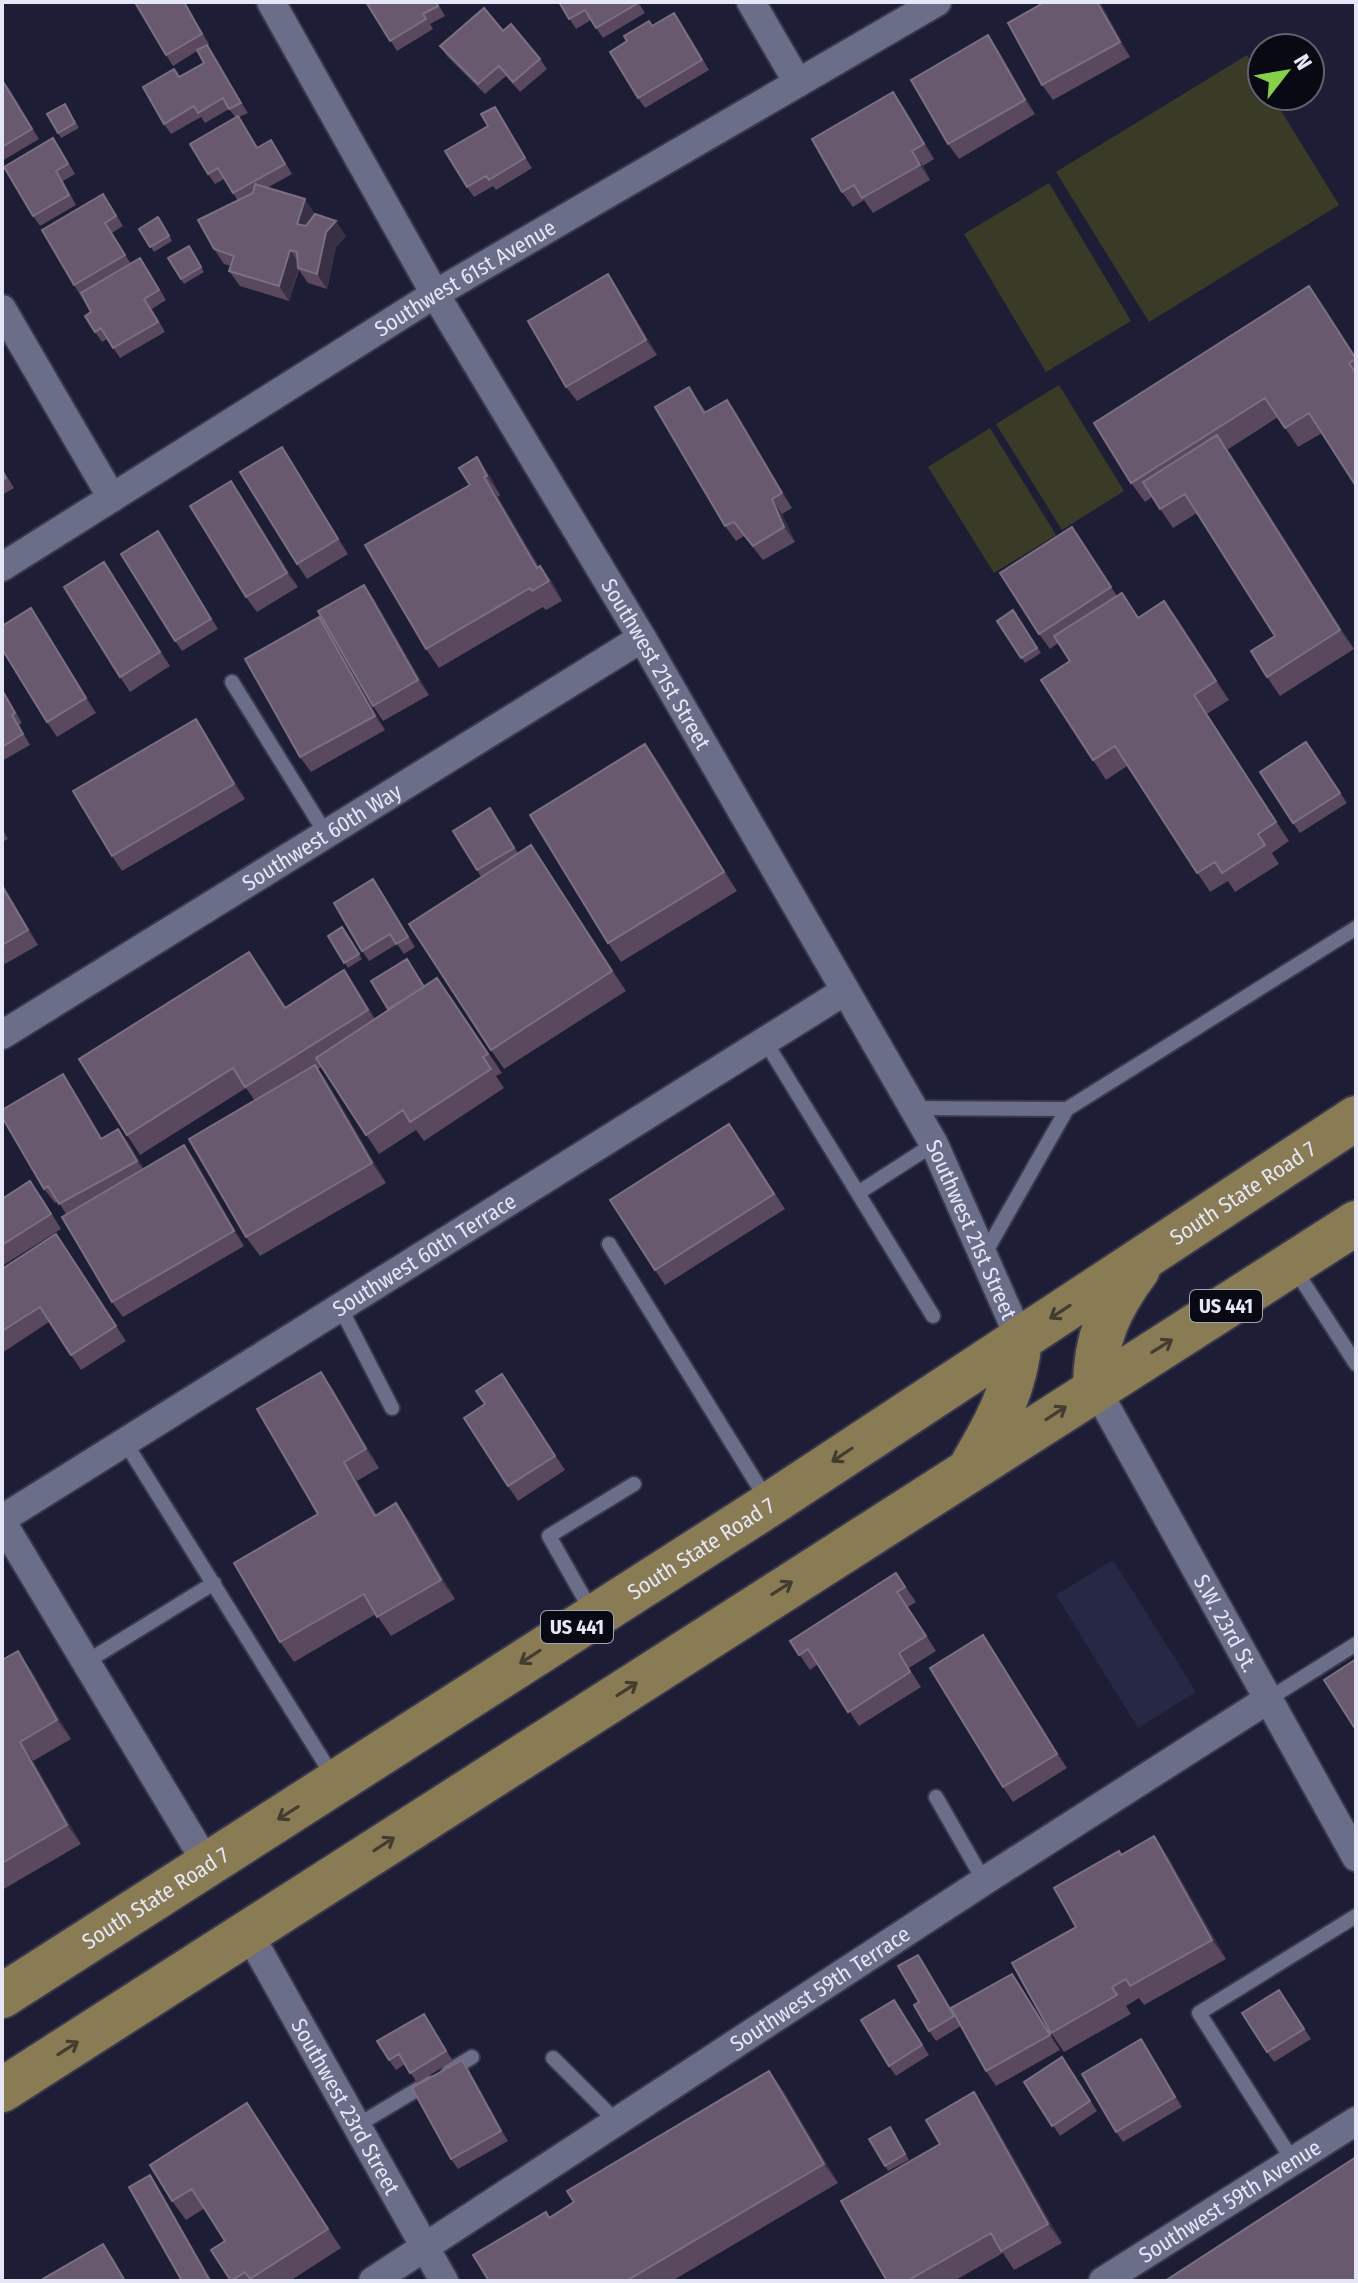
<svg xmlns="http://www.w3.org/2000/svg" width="1358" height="2283" font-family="'Fira Sans Condensed',sans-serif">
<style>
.built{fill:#272845}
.green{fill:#3a3b27}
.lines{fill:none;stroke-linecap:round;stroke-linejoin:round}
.lane-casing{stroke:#39384c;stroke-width:18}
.street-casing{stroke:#39384c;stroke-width:32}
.primary-casing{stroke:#39384c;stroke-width:48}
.lane{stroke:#6b6e89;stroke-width:14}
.street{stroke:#6b6e89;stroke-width:28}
.primary{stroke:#897b54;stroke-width:44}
.wall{fill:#59485e}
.shaded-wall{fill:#3a3046}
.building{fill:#68596e;stroke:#7b6f84;stroke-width:2}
.oneway{stroke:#433c30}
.labels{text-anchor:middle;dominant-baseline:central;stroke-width:8;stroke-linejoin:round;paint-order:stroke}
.shield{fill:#090913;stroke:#a3a4b3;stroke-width:2}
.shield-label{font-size:20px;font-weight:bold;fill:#e5e7f7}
.street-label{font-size:22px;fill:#e5e7f7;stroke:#090913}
</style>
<rect width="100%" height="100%" fill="#1d1e35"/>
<path class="built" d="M1113,1560L1196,1692L1138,1728L1056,1595Z"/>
<path class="green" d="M1247,55L1262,79V96H1272L1339,205L1149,322L1056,172Z
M1049,183L1131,321L1046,372L964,234Z
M1059,385L1124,491L1062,530L996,424Z
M990,428L1056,535L994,573L928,467Z"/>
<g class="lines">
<g class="lane-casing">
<path id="lane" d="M232,682L326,834
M765,1041L933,1316
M913,1108L1067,1109
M858,1193L934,1144
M609,1244L767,1500
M984,1255L1067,1109L1356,928
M1294,1268L1356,1364
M340,1307L392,1408
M125,1442L334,1778
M592,1612L549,1536L634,1484
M86,1662L214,1583
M1267,1700L1356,1644
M936,1797L984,1881
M553,2058L617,2122
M449,2071L472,2057
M356,2126L428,2083
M1293,2161L1199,2013L1356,1916"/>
</g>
<g class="street-casing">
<g id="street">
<path id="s1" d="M271,2L435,294L642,638L934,1144L1020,1339"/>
<path d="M751,2L798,83"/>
<path d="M2,309L112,498"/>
<path id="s2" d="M2,567L435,294L937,2"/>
<path id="s3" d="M2,1035L642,638"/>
<path id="s4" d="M1095,1387L1356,1857"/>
<path id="s5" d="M2,1519L845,991"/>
<path d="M2,1522L207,1864"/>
<path id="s6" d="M248,1932L444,2281"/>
<path id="s7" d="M373,2281L984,1881L1267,1700"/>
<path id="s8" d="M1103,2281L1356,2121"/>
</g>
</g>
<g class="primary-casing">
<g id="primary">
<path d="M1095,1387C1095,1339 1109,1308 1138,1269"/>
<path d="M973,1463C997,1423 1016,1386 1020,1339"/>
<path id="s9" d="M2,1996L770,1504L1356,1118"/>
<path d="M2,2090L1356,1223"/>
</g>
</g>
<use href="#lane" class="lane"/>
<use href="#street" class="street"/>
<use href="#primary" class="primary"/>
</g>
<path class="wall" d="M184,2L209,44L207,46L248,113L239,117L258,148L278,150L292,174L267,188L315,214L346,236L336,247L327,289L308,283L299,270L289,301L240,286L229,271L231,266L224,264L214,249L238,201L224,179L215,184L208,174L236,118L229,109L205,123L201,117L171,134L164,124L204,63L197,51L173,66L166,55Z
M366,2H437L445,16L430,24L433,29L397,51Z
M559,2H638L645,13L603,38L591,20L576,29Z
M1045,2H1100L1130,57L1053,100L1042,85Z
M681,23L709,70L645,108L638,98L652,26Z
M503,31L540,59L547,69L520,92L506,76L485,94L447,56L440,46Z
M998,50L1035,114L959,159L948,144Z
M2,80L10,90L39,139L2,161Z
M65,104L79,128L61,138L58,133Z
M903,106L934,159L923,166L930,180L873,213L864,200L853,207L842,192Z
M495,107L532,168L496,190L493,186L474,197L467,187Z
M60,148L75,174L63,181L76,205L40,226L33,216Z
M110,204L123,226L112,233L131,264L147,268L166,300L152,309L165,332L120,358L107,339L102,342L95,332L91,312L74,285Z
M162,222L172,241L154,252L139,229Z
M192,251L204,272L184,284L168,258Z
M608,274L618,289L657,355L577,401L566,387Z
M1309,286L1356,357V486L1322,433L1298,447L1278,417L1227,450L1354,649L1280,696L1267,677L1275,636L1197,513L1173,528L1152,497L1145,502L1131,483Z
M689,387L706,412L727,400L737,414L792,508L782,514L795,542L763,560L744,536L736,541L725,526Z
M282,447L348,554L307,579L297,564Z
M2,468L14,488L2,495Z
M459,468L490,476L500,495L498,497L539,567L540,566L554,585L562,601L546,610L543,607L439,668L426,649L470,485Z
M231,481L298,587L257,612L246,597Z
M158,531L218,629L182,651L175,641Z
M1082,542L1117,596L1139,617L1178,620L1229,700L1207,714L1289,841L1272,853L1279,864L1235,892L1228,881L1210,892L1127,766L1106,780L1093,760L1070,661L1058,643L1050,649L1039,634Z
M114,577L170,666L130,692L120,677Z
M364,585L374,599L429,695L383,721L373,706Z
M1013,610L1041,653L1025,663L997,621Z
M41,623L96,713L57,737L47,722Z
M329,632L385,730L311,772L300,757Z
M2,688L22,723L19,725L30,745L2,761Z
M196,719L206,734L245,799L122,871L112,856Z
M1306,742L1347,803L1300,833L1293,823Z
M645,744L659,763L737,891L621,962L608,943Z
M497,818L518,853L531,845L626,991L504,1069L491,1050L481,877L477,870Z
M2,828L8,839L2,842Z
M2,883L38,945L5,964L2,959Z
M380,889L415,947L404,954L397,944L369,961L362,951Z
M342,927L362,959L348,968L328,936Z
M249,952L286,1007L344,970L375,1019L389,1010L371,981L414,969L424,986L451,997L502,1073L496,1076L504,1088L424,1141L416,1130L379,1154L321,1067L318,1069L329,1085L386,1183L260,1256L246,1237L255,1101L246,1088L140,1155L127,1135Z
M73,1089L102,1138L118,1129L144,1169L184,1145L195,1160L244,1246L123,1317L112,1302L66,1214L58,1201L55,1203L44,1189Z
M740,1139L785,1209L665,1285L655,1270Z
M41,1196L61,1229L2,1266V1199Z
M66,1249L126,1341L81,1370L49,1322L2,1353V1269Z
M321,1372L334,1391L379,1468L357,1481L377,1515L396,1503L410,1522L455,1599L391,1636L376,1614L294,1662L280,1642L318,1514Z
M502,1374L565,1470L518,1501L508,1486L485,1404Z
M896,1573L916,1602L908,1607L936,1651L909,1668L921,1687L859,1726L818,1664L810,1670L790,1641Z
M993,1650L1067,1768L1013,1802L1003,1787Z
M2,1660L31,1670L71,1739L33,1761L81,1844L2,1890Z
M1121,1855H1167L1226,1959L1144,2005L1139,1998L1126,2006L1131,2014L1064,2052L1051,2033L1076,1927Z
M925,1965L961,2026L936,2041L929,2031L919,2002Z
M1012,1974L1060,2050L996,2086L986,2071Z
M1279,1990L1311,2039L1274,2062L1267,2052Z
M901,2010L929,2055L896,2076L889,2066Z
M424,2014L453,2061L417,2083L405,2064L396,2070L389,2060Z
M1148,2049L1182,2107L1123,2142L1116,2132Z
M1062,2057L1097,2111L1060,2136L1024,2082Z
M469,2070L508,2141L458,2169L451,2159Z
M783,2090L838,2183L672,2281H489L549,2217Z
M987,2111L1062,2243L1014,2270L1003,2253L954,2281H887L940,2144Z
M260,2122L341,2248L290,2281H231L225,2241L205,2208L186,2220L172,2201Z
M894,2132L909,2160L888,2171L885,2166Z"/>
<path class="shaded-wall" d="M1097,2H1100L1130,57L1120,42Z
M988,35L998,50L1035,114L1025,100Z
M207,45L214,55L248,113L241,103Z
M2,80L10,90L39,139L32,129Z
M893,92L903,106L934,159L924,144Z
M495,107L502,117L532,168L525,158Z
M912,151L923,166L930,180L920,165Z
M305,199L315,214L308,239L297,224Z
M336,221L346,236L336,247L327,289L317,274L326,232Z
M290,250L300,264L289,301L279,286Z
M608,274L618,289L657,355L646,340Z
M1309,286L1323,305L1356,357V359Z
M727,400L737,414L792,508L782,493Z
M1217,435L1231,454L1354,649L1340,630Z
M282,447L292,462L348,554L338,539Z
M477,457L490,476L500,495L487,476Z
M484,477L498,497L547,582L537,568Z
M231,481L241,495L298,587L287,573Z
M772,499L782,514L795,542L784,527Z
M104,562L114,577L170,666L160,652Z
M540,566L554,585L562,601L549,581Z
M364,585L374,599L429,695L418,680Z
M1164,601L1178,620L1229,700L1216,681Z
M31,608L41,623L96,713L86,698Z
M319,617L329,632L385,730L375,716Z
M1194,695L1207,714L1289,841L1276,822Z
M196,719L206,734L245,799L234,784Z
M645,744L659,763L737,891L724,872Z
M531,845L544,864L626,991L612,971Z
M2,883L38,945L28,930L2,886Z
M249,952L263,971L298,1027L285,1008Z
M344,970L358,990L382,1029L368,1010Z
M315,1065L329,1085L386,1183L372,1163Z
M63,1074L73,1089L111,1154L101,1139Z
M118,1129L129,1143L148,1176L137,1161Z
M184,1145L195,1160L244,1246L234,1231Z
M321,1372L334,1391L379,1468L366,1449Z
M344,1462L357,1481L388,1535L375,1516Z
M396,1503L410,1522L455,1599L441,1580Z
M983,1635L993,1650L1067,1768L1057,1754Z
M18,1651L31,1670L71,1739L57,1720Z
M20,1742L33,1761L81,1844L67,1825Z
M1154,1836L1167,1855L1226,1959L1212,1940Z
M918,1955L925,1965L961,2026L954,2016Z
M1012,1974L1022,1988L1060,2050L1050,2035Z
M1141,2039L1148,2049L1182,2107L1175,2097Z
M462,2060L469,2070L508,2141L501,2131Z
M769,2071L783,2090L838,2183L824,2164Z
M974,2092L987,2111L1062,2243L1048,2224Z
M247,2103L260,2122L341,2248L328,2229Z
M150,2175L157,2185L212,2281H210Z
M103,2244L114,2259L126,2281H125Z"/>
<path class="building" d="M139,2H184L202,34L166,55L136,4Z
M366,2H436L438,6L423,14L426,19L390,41Z
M559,2H637L638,3L596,28L585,10L569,19Z
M1045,2H1097L1120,42L1042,85L1008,23Z
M484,8L503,31L511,24L540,59L513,82L499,66L478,84L440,46Z
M674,13L702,60L638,98L610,52L627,41L624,36L649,21L652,26Z
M988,35L1025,100L948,144L911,80Z
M207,45L241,103L229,109L223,98L198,113L194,106L164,124L143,87L174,69L179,77L204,63L197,50Z
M2,80L32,129L2,147Z
M893,92L924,144L912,151L920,165L862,198L854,185L842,192L812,139Z
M65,104L75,123L58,133L47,114Z
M495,107L525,158L489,180L486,176L467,187L445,151L488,126L481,114Z
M238,116L257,148L271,140L285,164L233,193L218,168L208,174L190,144Z
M53,138L68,164L56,171L69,195L33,216L4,167Z
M255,184L305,199L297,224L306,226L315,214L336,221L326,232L317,274L298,268L297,252L290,250L279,286L229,271L234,256L214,249L198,220L253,193Z
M103,194L116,216L105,223L125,255L74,285L42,230Z
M158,217L169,236L150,247L139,229Z
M189,246L201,267L181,279L168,258Z
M140,258L159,290L144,299L158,322L113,348L101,328L95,332L85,316L91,312L81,293Z
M608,274L646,340L566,387L528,321Z
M1309,286L1356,359L1349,363L1356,374V486L1309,413L1285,428L1265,398L1131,483L1094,423Z
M689,387L704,413L727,400L782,493L772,499L784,527L753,546L734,522L725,526L655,407Z
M1217,435L1340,630L1267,677L1251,651L1275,636L1185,494L1160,509L1143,482Z
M282,447L338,539L297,564L240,472Z
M477,457L487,476L484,477L537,568L540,566L549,581L532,591L530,588L426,649L365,545L470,485L459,468Z
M2,470L6,478L2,480Z
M231,481L287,573L246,597L190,506Z
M1072,527L1111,587L1039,634L1000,573Z
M158,531L211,619L175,641L121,554Z
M104,562L160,652L120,677L64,587Z
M364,585L418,680L373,706L318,611Z
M1122,593L1138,618L1164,601L1216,681L1194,695L1276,822L1258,834L1265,845L1222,873L1215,862L1197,873L1115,746L1093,760L1041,680L1070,661L1054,636Z
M31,608L86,698L47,722L2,649V626Z
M1013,610L1037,648L1021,658L997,621Z
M319,617L375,716L300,757L245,659Z
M2,690L15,713L12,715L23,734L2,747Z
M196,719L234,784L112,856L73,791Z
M1306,742L1340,793L1293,823L1260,772Z
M645,744L724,872L608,943L530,815Z
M490,808L514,848L477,870L453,831Z
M531,845L612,971L491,1050L409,924Z
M373,879L408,937L396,944L390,934L362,951L334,903Z
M2,886L28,930L2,945Z
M342,927L359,954L344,963L328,936Z
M249,952L285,1008L344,970L368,1010L245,1087L233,1068L127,1135L79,1059Z
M407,959L424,987L388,1009L371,981Z
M437,978L488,1054L483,1057L491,1069L410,1122L403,1110L366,1135L316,1058Z
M315,1065L372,1163L246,1237L189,1139Z
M63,1074L101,1139L118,1129L137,1161L59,1204L48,1186L44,1189L2,1117V1110Z
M729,1124L774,1194L655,1270L610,1200Z
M184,1145L234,1231L112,1302L62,1217Z
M30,1181L51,1214L2,1245V1199Z
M56,1234L116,1326L71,1355L40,1307L2,1331V1269Z
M321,1372L366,1449L344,1462L375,1516L396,1503L441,1580L377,1617L364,1594L280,1642L234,1563L318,1514L257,1409Z
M502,1374L555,1456L508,1486L464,1418L485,1404L476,1391Z
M896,1573L905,1587L897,1592L926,1636L899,1653L910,1672L848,1712L808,1649L799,1655L790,1641Z
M983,1635L1057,1754L1003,1787L930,1668Z
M18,1651L57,1720L20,1742L67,1825L2,1863V1660Z
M1356,1659V1730L1324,1680Z
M1154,1836L1212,1940L1130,1986L1126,1979L1112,1987L1117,1995L1051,2033L1012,1963L1076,1927L1054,1888L1119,1851L1121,1855Z
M918,1955L954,2016L929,2031L914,2005L919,2002L898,1966Z
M1012,1974L1050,2035L986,2071L951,2008Z
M1279,1990L1304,2029L1267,2052L1242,2013Z
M894,2000L922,2045L889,2066L861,2020Z
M424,2014L446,2051L410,2073L399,2054L389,2060L377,2041Z
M1141,2039L1175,2097L1116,2132L1082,2074Z
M1062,2057L1090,2101L1052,2126L1024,2082Z
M462,2060L501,2131L451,2159L412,2088Z
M769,2071L824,2164L626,2281H489L473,2255L546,2212L549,2218L574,2202L567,2191Z
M974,2092L1048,2224L1001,2251L991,2233L907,2281H887L841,2201L940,2144L926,2120Z
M247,2103L328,2229L250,2279L245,2272L231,2281L211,2250L225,2241L192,2189L172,2201L150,2165Z
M890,2127L905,2154L885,2166L869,2139Z
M1356,2157V2281H1165Z
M150,2175L210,2281H182L129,2187Z
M103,2244L125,2281H44L43,2279Z"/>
<defs><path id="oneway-shaft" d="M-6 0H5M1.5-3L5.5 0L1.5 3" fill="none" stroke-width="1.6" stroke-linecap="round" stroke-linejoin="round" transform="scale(2)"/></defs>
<g class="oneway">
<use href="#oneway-shaft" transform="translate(1060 1312) rotate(147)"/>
<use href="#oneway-shaft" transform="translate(1162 1346) rotate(-32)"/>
<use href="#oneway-shaft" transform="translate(1056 1413) rotate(-33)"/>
<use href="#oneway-shaft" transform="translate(842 1455) rotate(146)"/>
<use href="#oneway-shaft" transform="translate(782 1588) rotate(-32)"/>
<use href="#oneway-shaft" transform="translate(530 1657) rotate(147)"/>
<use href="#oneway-shaft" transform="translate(627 1689) rotate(-33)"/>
<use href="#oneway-shaft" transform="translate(288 1813) rotate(148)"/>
<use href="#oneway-shaft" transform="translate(384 1844) rotate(-33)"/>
<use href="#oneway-shaft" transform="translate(68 2048) rotate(-33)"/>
</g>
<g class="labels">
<g class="shield">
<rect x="1190" y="1290" width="72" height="32" rx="6"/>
<rect x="541" y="1611" width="72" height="32" rx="6"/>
</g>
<g class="shield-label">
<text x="1226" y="1306">US 441</text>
<text x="577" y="1627">US 441</text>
</g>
<g class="street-label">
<text stroke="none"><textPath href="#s2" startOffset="546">Southwest 61st Avenue</textPath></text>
<text stroke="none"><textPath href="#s1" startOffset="766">Southwest 21st Street</textPath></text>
<text stroke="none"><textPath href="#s3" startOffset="376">Southwest 60th Way</textPath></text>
<text stroke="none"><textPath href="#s9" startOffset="1478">South State Road 7</textPath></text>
<text stroke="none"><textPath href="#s1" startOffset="1414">Southwest 21st Street</textPath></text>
<text stroke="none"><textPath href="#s5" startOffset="498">Southwest 60th Terrace</textPath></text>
<text stroke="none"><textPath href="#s9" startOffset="830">South State Road 7</textPath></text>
<text stroke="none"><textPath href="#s4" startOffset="270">S.W. 23rd St.</textPath></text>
<text stroke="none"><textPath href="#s9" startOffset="182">South State Road 7</textPath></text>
<text stroke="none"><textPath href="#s7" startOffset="534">Southwest 59th Terrace</textPath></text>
<text stroke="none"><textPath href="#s6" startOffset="200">Southwest 23rd Street</textPath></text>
<text stroke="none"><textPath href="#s8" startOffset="150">Southwest 59th Avenue</textPath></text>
</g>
</g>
<rect width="1358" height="2283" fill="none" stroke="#e5e7f7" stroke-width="8"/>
<g transform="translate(1286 72) rotate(59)"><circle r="38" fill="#090913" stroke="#61626e" stroke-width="2"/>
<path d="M0-6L14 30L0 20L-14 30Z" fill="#86cf4b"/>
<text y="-12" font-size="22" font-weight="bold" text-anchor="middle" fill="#e5e7f7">N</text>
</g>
</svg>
